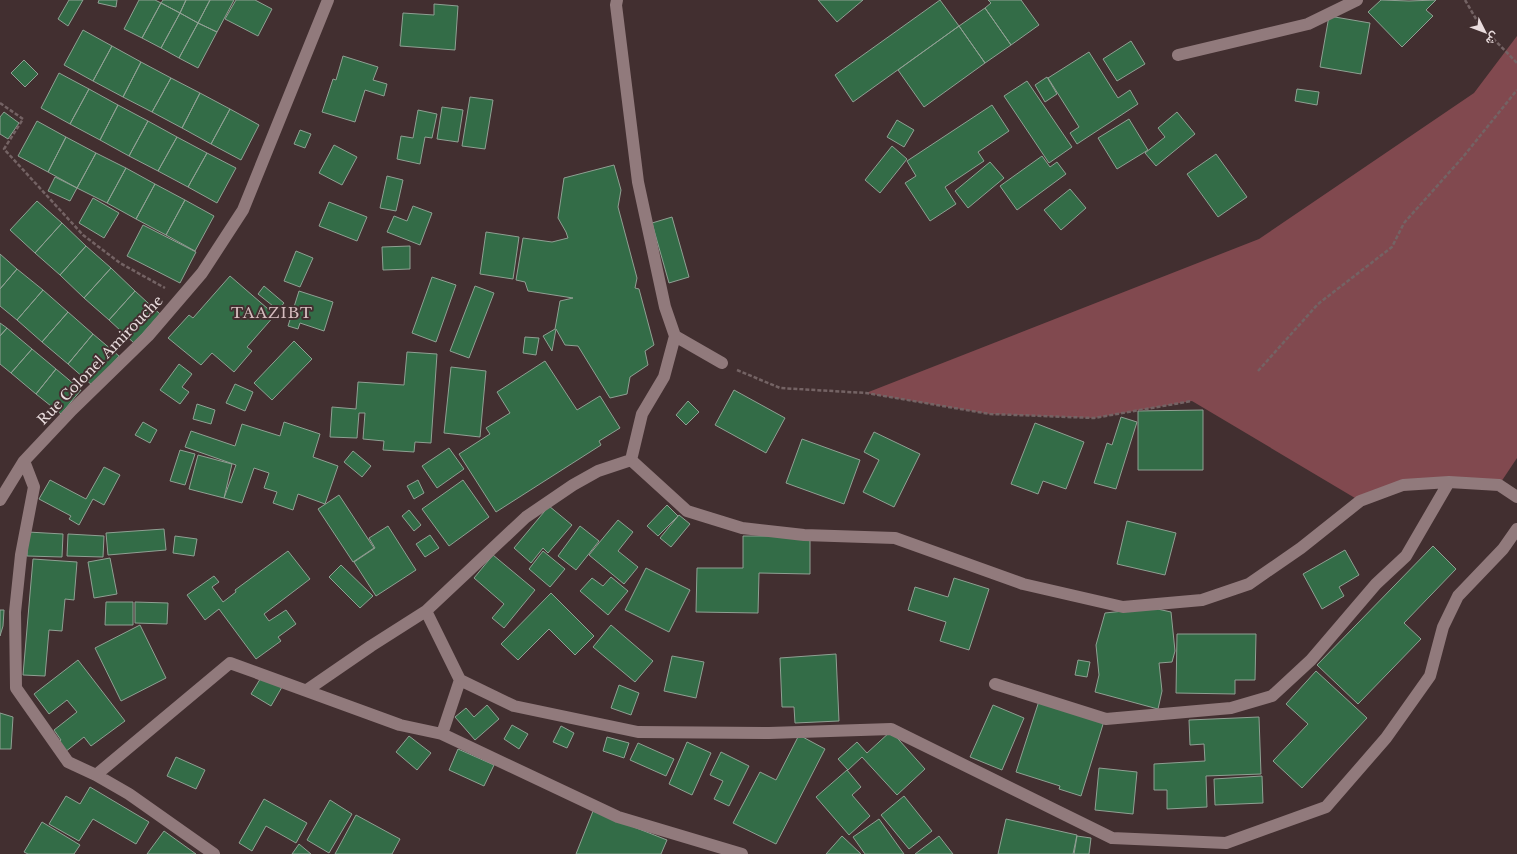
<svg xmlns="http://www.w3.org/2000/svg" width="1517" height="854" font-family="'Libre Baskerville',Vazirmatn,serif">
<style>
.green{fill:#81494f}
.building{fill:#336c47;stroke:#8fa093}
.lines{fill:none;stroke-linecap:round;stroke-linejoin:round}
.path{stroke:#746364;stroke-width:2.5;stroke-dasharray:4 2;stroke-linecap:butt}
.street{stroke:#917a7c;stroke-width:12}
.labels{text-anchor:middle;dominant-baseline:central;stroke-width:4;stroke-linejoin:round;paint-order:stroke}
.street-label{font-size:14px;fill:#e9dcdd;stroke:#422f30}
.neighbourhood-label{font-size:15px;letter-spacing:1px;fill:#d6bdbf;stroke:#422f30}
</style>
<rect width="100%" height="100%" fill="#422f30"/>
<path class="green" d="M1517,36V458L1499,485H1403L1360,501L1192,401L1094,418L990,414L866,393L1259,239L1474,93Z"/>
<path class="building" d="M69,0H83L68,26L58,19Z
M99,0H117L116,7L98,3Z
M139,0H155L161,3L142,38L124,29Z
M163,0H186L180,13L161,3Z
M186,0H210L198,23L180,13Z
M210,0H234L217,32L198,23Z
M236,0H255L272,9L258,36L225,19Z
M818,0H863L837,22Z
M940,0L959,26L853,102L835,75Z
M988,0H1021L1039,25L1011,45L985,8L991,3Z
M1381,0L1409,1L1436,0L1426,10L1433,16L1402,47L1368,12Z
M161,3L180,13L161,48L142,38Z
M434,4L458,6L455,50L400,46L403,13L434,15Z
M985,8L1011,45L985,63L959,26Z
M180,13L198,23L179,58L161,48Z
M1329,16L1370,23L1361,74L1320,67Z
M198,23L217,32L198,68L179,58Z
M959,26L985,63L924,107L898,70Z
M83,30L112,46L93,81L64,65Z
M1131,41L1145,64L1117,81L1103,59Z
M112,46L141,62L123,97L93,81Z
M1089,52L1118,98L1130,90L1138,104L1077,144L1070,133L1079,127L1048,78Z
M343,56L378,67L373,80L387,84L384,96L365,90L355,122L322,112L333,79L336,80Z
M24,60L38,74L25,87L11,73Z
M141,62L171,78L152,112L123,97Z
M59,73L89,89L70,124L41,108Z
M1047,77L1057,94L1045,102L1035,85Z
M171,78L200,93L182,128L152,112Z
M1027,81L1072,147L1049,163L1004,96Z
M89,89L118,105L100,140L70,124Z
M1297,89L1319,92L1317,105L1295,101Z
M200,93L230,109L211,144L182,128Z
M470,97L493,100L485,149L462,146Z
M118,105L148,121L129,156L100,140Z
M992,105L1009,131L978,152L984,161L945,187L956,204L930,221L905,183L916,176L907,161Z
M442,107L463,110L458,142L437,139Z
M230,109L259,125L241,160L211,144Z
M418,110L437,114L432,138L425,137L420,164L397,159L401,136L413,138Z
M4,112L19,123L8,139L0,134V117Z
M1177,112L1195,134L1156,166L1145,153L1165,137L1158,128Z
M1129,119L1148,150L1117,169L1098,138Z
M897,120L914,130L904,147L887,137Z
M37,121L66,137L48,172L18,156Z
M148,121L177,137L158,171L129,156Z
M300,130L311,134L305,148L294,144Z
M66,137L96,153L77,188L48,172Z
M177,137L207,153L188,187L158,171Z
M334,145L357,157L342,185L319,173Z
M892,146L907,159L880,193L865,180Z
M96,153L126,168L107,203L77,188Z
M207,153L236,168L217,203L188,187Z
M1216,154L1247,197L1218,217L1187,174Z
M1042,156L1050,167L1057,162L1066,174L1017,210L1000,186Z
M990,162L1004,178L968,208L955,191Z
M614,165L621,190L618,207L637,278L635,288L639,289L654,345L645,351L648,365L630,377L627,394L610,398L578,346L565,345L556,329L552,351L543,336L555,329L560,301L573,298L528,291L525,282L516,280L523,238L552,242L568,238L566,232L558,218L564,178Z
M126,168L155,184L136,219L107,203Z
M387,176L403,180L396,211L380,208Z
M55,177L77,188L70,201L48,191Z
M155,184L185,200L166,235L136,219Z
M1070,189L1086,208L1061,230L1044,210Z
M93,198L119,213L104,238L79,223Z
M185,200L214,216L195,251L166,235Z
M37,201L62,223L35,253L10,230Z
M329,202L367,217L357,241L319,226Z
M413,206L432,213L420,245L387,232L394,216L407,221Z
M672,217L689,277L669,283L652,223Z
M62,223L86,246L60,275L35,253Z
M143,225L196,252L180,283L127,256Z
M486,232L519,237L513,279L480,274Z
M86,246L111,268L84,298L60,275Z
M410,246V269L383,270L382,247Z
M296,251L313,258L300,287L284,281Z
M0,254L17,269L0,289Z
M111,268L135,291L109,320L84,298Z
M17,269L43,290L17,320L0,306V289Z
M230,276L275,315L247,347L252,351L234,372L212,353L201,365L168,338L189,315L193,318Z
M432,277L456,285L436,342L412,333Z
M264,286L284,303L278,310L258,294Z
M475,286L494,293L469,358L450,351Z
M43,290L68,312L42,342L17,320Z
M135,291L160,314L134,343L109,320Z
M299,291L333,302L324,331L300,323L298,329L288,326Z
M68,312L93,334L68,364L42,342Z
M0,323L7,328L0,336Z
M7,328L32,349L11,373L0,364V336Z
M93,334L119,356L93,386L68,364Z
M525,337L539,338L536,355L523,353Z
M294,341L312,359L272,400L254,383Z
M32,349L56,369L36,394L11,373Z
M407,352L437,354L431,443L415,442L414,452L383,450L384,441L363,439L365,413H359L357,438L330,437L332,407L356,409L358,382L404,385Z
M545,361L577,410L600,396L620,428L599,441L601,445L496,512L459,454L490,434L486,428L510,413L497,392Z
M179,364L192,374L182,387L189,392L180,404L160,390Z
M451,367L486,371L480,437L444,433Z
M56,369L81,390L61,414L36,394Z
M235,384L253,392L245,411L226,403Z
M734,390L785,418L766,453L715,425Z
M688,401L699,412L686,425L676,415Z
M197,404L215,410L211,424L193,419Z
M1203,410V470H1138V411Z
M1121,417L1137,422L1116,489L1094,483L1107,443L1112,445Z
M143,422L157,430L150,443L135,435Z
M284,422L320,434L313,457L338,466L325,504L298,494L293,510L273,503L277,492L264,488L269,473L254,468L242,503L224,498L236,465L185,447L191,431L235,446L242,424L280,436Z
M1035,423L1084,442L1066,489L1043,481L1038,494L1011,484Z
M874,432L920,454L894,507L863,492L879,460L864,452Z
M802,439L860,460L844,504L786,483Z
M449,448L464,469L437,488L422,466Z
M180,450L195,454L185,485L170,481Z
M353,451L371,466L362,477L344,462Z
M198,455L232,464L224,498L189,489Z
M104,467L120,475L104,505L93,499L79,525L69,519L71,516L39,499L50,480L86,499Z
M418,480L424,493L414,499L407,486Z
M463,480L489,517L449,546L422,509Z
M339,495L374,548L353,562L318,509Z
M667,505L678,516L658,536L647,526Z
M549,506L572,525L548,553L543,548L531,563L514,548Z
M409,510L421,525L414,531L402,516Z
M679,515L690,524L671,547L660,538Z
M618,520L633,532L618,551L638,567L624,584L589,555Z
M1127,521L1176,533L1165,575L1117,564Z
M388,526L416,570L376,596L354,562L375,548L369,538Z
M580,526L599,541L576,570L558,556Z
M164,529L166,550L108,555L106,533Z
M28,532L63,534L62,557L27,556Z
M68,534L104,536L103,557L67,556Z
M430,535L439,548L425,557L416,544Z
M175,536L197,539L194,556L173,553Z
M743,536H810V574L759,573L758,613L696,612L697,568H743Z
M1433,546L1456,569L1404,623L1421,639L1358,704L1317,665Z
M1345,550L1359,575L1339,587L1344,596L1322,609L1303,574Z
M288,551L310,579L264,614L269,621L286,610L296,624L278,637L281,641L256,659L219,609L205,620L187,595L214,576L219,582L212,587L223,602L236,592L235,590Z
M543,551L565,569L550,587L529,569Z
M493,555L535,590L504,628L492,618L504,604L474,578Z
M110,558L117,594L94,598L88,562Z
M33,559L77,562L74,600L65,599L62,631L49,630L45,676L23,675Z
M341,565L373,596L360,608L329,577Z
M646,568L690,590L669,632L625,610Z
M611,577L628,591L608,615L580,591L592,578L603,586Z
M954,578L989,589L969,650L940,641L946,622L908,610L915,587L948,597Z
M551,593L594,636L575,655L549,629L518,660L501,644Z
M106,602H133V625H105Z
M135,602L168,603L167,624L135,623Z
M1153,608L1171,612L1175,651L1172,662L1159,663L1162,691L1158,709L1095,692L1099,675L1096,645L1105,613Z
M0,610H4L3,626L0,636Z
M140,625L166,678L121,701L95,648Z
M611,625L653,661L635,682L593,647Z
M1177,634H1256L1255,680H1235V694L1176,693Z
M836,654L839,721L795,723L794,707H782L780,658Z
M672,656L704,662L696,698L664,691Z
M78,660L125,721L91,746L84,737L65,752L58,743L61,740L54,730L77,712L67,700L49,714L34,694Z
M1078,660L1090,662L1087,677L1075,675Z
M1316,671L1367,718L1302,788L1273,761L1308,724L1286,704Z
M262,676L282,687L271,706L251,694Z
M619,685L639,693L631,715L611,708Z
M1039,701L1104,721L1081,796L1059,789L1060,786L1016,772Z
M487,705L499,719L475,740L455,717L466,708L474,717Z
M993,705L1024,718L1002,770L970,757Z
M0,713L13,717L11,749H0Z
M1259,717L1261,774L1206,776L1207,807L1167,809V790H1154V764L1205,761L1204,744L1190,745L1189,720Z
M512,725L528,734L519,749L504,739Z
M561,726L574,733L567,748L553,742Z
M891,731L925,769L897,795L862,757L848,770L838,759L857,742L867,753Z
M799,735L825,749L776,844L733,823L760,772L776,780Z
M409,736L431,753L417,770L396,752Z
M607,737L629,743L624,758L603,751Z
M687,742L711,753L692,795L669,784Z
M638,743L674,759L666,776L630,760Z
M458,749L494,765L484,786L449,770Z
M721,752L749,766L729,806L714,799L723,781L710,775Z
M176,757L205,770L196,789L167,776Z
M1099,768L1137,772L1133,814L1095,810Z
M847,770L861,787L852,795L870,816L849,835L816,797Z
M1262,776L1263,803L1215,805L1214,779Z
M90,787L149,822L136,844L93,819L79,841L49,824L66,796L80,804Z
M904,796L932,831L909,849L881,815Z
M264,799L307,823L296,843L266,826L252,851L239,843Z
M330,800L352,814L329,853L307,840Z
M593,811L667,840L661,854H576Z
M356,815L400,839L392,854H335Z
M879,819L904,854H865L853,837Z
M1006,819L1077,835L1073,854H998Z
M42,822L80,845L74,854H28L24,852Z
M164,831L196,854H147Z
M842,836L861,854H826Z
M939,836L953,854H915Z
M1077,836L1091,838L1089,854H1074Z
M299,844L311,854H292Z"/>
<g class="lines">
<path class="path" d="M1465,0L1479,24L1517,63
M0,103L23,119L4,149L83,235L120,263L165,288
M737,370L780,388L866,393L990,414L1094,418L1192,401
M1258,371L1318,304L1392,247L1404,223L1463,157L1517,90"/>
<path class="street" d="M617,0L616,5L638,182L665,307L675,336L722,363
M1178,55L1308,24L1357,0
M675,336L664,377L642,414L631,460L598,471L573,485L526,517L426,611L460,680L442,734L618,817L742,854
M631,460L687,511L742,528L804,535L895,538L1023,584L1123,607L1202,600L1249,584L1301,548L1360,501L1403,485L1449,482L1499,485L1517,497
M24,461L34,487L21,555L15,612L16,688L68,762L96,775L129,794L214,854
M0,500L24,461L72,410L148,336L202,273L243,210L328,0
M460,680L514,706L638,732L769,733L891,729L1112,838L1226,843L1326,807L1386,738L1430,676L1443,627L1458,596L1503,549L1517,529
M995,684L1106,719L1231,708L1272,696L1311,660L1376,584L1406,556L1449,482
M307,690L371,646L426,611
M96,775L230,663L400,725L442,734"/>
</g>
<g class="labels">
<g class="street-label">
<text transform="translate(100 360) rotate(-46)">Rue Colonel Amirouche</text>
</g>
<g class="neighbourhood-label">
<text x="272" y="312">TAAZIBT</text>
</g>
</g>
<g transform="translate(1485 32) rotate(132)" stroke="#422f30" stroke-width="3" paint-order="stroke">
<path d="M0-3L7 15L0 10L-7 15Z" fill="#e9dcdd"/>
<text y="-6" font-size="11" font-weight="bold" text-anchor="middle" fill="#e9dcdd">ش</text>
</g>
</svg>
